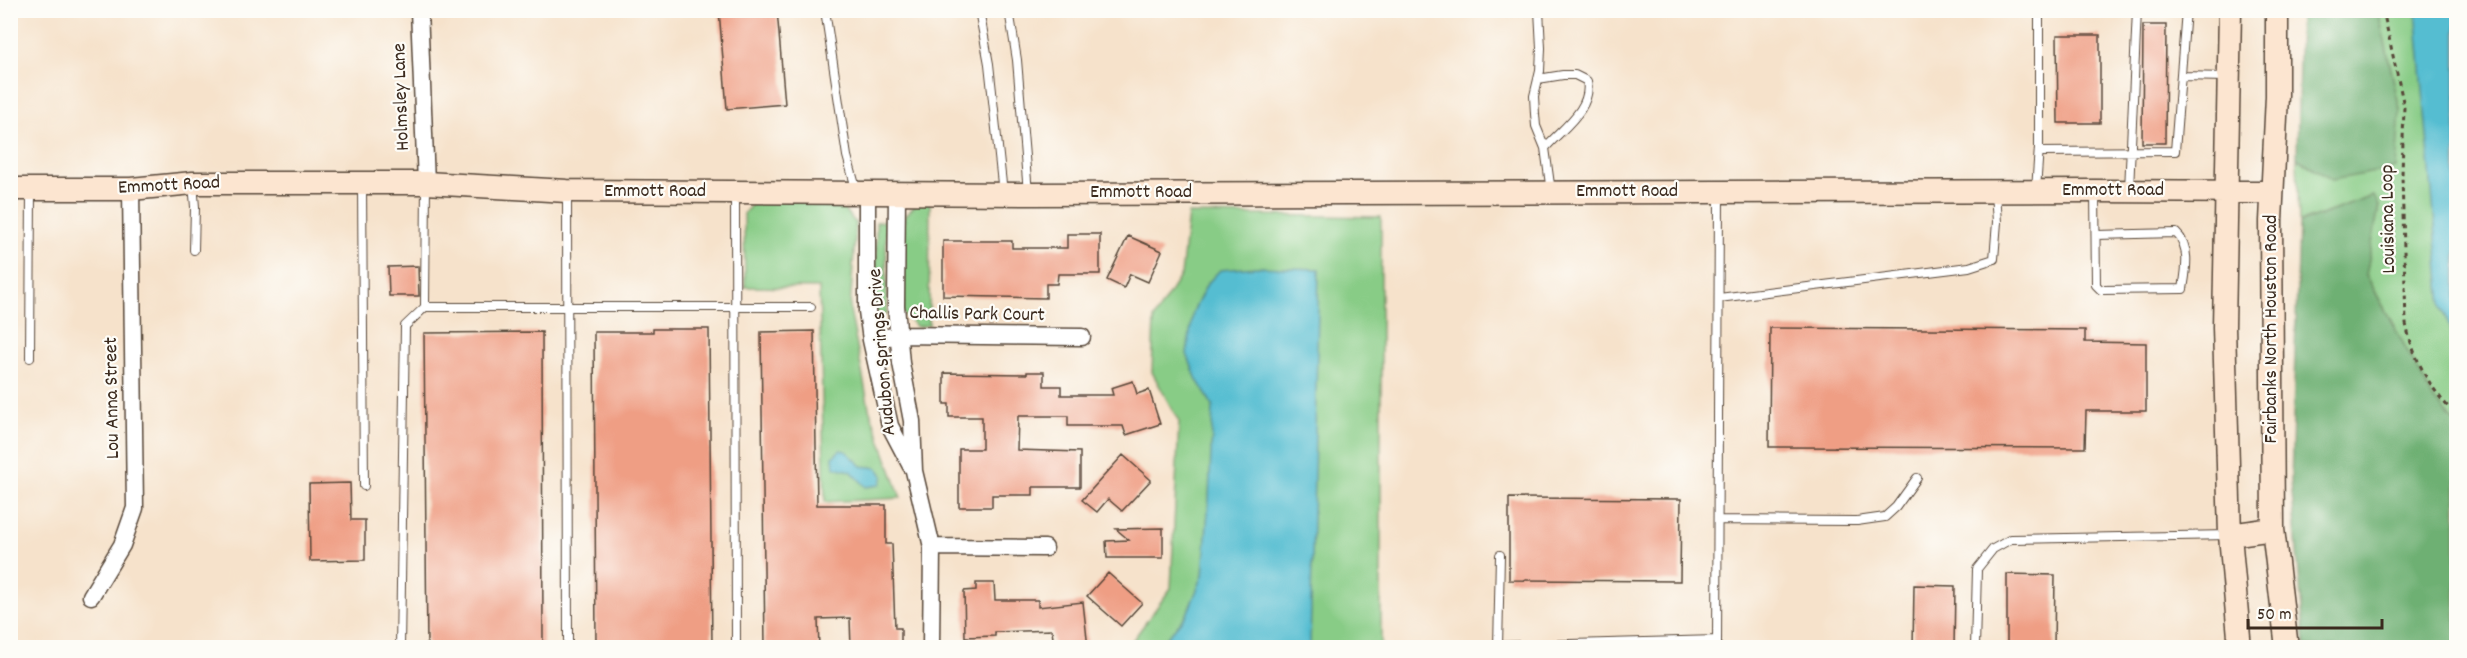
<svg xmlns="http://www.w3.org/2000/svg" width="2467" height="658" font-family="Dekko,sans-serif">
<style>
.green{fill:#88cc86;stroke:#627b52;stroke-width:1.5}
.forest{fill:#6eb073;stroke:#546d48;stroke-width:1.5}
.water{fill:#54bdd1;stroke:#487478;stroke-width:1.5}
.building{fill:#ef9e84}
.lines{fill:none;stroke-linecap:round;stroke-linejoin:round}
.lane-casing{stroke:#574638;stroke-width:10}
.street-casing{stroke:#574638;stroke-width:19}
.secondary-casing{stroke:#574638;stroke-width:25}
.path{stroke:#574638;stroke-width:3;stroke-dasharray:4.5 4.5;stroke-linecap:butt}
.lane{stroke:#fff;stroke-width:8}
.street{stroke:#fff;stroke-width:16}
.secondary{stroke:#fce5d0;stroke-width:22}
.labels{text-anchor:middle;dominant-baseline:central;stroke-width:4.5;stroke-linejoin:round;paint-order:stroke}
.street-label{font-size:20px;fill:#3b2a1e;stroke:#fdfcf7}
</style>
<rect width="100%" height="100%" fill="#fdfcf7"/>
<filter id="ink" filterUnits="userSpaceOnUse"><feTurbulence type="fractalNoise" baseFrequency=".0167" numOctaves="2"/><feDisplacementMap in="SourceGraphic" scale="12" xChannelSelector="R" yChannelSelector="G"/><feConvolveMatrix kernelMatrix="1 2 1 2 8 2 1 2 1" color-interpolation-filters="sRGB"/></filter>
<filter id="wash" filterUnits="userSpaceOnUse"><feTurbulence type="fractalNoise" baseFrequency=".008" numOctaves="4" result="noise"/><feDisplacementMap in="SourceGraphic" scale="24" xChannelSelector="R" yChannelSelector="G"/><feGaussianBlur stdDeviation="1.35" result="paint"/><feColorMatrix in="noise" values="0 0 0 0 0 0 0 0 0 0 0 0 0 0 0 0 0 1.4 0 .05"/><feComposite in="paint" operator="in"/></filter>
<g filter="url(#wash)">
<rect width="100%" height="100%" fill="#f6e2cb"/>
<path class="green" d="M2378,11H2456V424L2434,400L2366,274L2379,206L2373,196L2299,223L2297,158L2332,180L2400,110Z
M763,192L836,201L856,223L850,310L869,408L901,498L825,502L819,288L745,287L744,213Z
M922,198L930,202L929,325L917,327L903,314L904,217Z
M1188,214L1381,217V647L1127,648L1171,588L1179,422L1152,372L1154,318L1181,275Z
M886,221L887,315L876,312V222Z"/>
<path class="forest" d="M2300,11H2378L2400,110L2396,168L2332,180L2297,158Z
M2374,196L2379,206L2366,275L2434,400L2456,424V647H2305L2291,481L2299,223Z"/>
<path class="water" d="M2416,11H2456V346L2442,306Z
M1256,267L1319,269L1310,647H1159L1187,614L1203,575L1209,497L1213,406L1197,380L1187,354L1193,312L1207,284L1220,270Z
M840,450L846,451L862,466C871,468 879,465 883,476L880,485L866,487L851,471L834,467L833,457Z"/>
<g id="blocks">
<path class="building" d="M719,10H777L785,104L727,109Z
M2143,25H2166L2165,143H2142Z
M2057,35H2100V123H2058Z
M1067,234H1100V274H1058L1057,284H1046V298L943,296V241H1012V248H1067Z
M1128,236L1162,251L1148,282L1130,274L1124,288L1107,280Z
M418,266L419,296H389L388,267Z
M1770,328L2085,330V342L2146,343V411H2086L2085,448L1769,447Z
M653,329H709L712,648H596L594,332H653Z
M814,331L817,505H886V544H892L895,628H901V648H851L850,618L818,619L819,648H765L761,332Z
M542,332L543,648H427L424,333Z
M1027,372H1044V386H1061V395H1113L1111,388L1133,381L1137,394L1149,390L1160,424L1126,435L1123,426H1068V416H1018L1017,450L1080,452V487H1033V495H992V507H959V449H982V417H949V404H944V373L1027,374Z
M1123,455L1151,480L1122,511L1108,499L1097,512L1082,500Z
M350,483L351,520H365V560L310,561L309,484Z
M1509,498L1681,499L1680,581L1509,580Z
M1163,528V558H1107L1106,541L1129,540L1116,529Z
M1108,573L1142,603L1121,626L1087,596Z
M2007,574L2055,575L2054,648H2007Z
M976,583H994L995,600H1038V607L1083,602L1088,648H1054L1052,630L995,632V636L965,637L964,591L976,590Z
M1914,585L1955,586L1954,648H1913Z"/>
</g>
</g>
<g filter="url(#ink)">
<use href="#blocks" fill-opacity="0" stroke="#574638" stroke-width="1.5"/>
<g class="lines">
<g class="lane-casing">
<path id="lane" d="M825,10L847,156L857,192
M979,10L989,64L1003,193
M1009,10L1017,60L1028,193
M1539,10L1541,48L1540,71L1534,96L1535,114L1536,126L1545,148L1551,192
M2182,76L2226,77
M1538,79L1563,75H1575L1587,81C1593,109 1561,129 1545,148
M2039,152L2175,151L2186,10
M193,183L195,207L194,250
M362,183L364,486
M2036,190L2039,147V10
M2129,190L2137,10
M2095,191L2096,285L2101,290L2183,289C2186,271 2191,246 2176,233L2096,235
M567,192L568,648
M735,192L736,648
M1719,298L1969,267L1994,259L1997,222L1995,193
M425,307L426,184
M30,358L31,189
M1718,520L1857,521L1885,517L1896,507L1917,478
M1498,646L1717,640
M400,648L405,326L425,307H811
M1498,648L1500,555
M1717,648L1719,192
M1975,648L1977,569L1993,549L2011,539L2230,535"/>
</g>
<g class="street-casing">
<path id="street" d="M419,10L426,183
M867,193V311L871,340L890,426L911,466
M897,193L896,306L901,363L912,421L914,471L932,547L931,648
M871,340L899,335L1082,337
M932,547L1045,548
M91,596L122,545L135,508L131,189"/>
</g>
<g class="secondary-casing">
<path id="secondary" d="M2230,10L2224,327L2230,535L2240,648
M2277,10V96L2271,221L2273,529L2287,648
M10,189H131L193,183H426L567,191L1028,194L2095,191L2271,192
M2230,535L2273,529"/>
</g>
<path class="path" d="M2383,10L2404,106L2402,175L2406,324C2413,358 2431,391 2456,415"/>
<use href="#lane" class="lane"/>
<use href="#street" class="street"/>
<use href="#secondary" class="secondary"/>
</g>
</g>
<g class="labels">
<g class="street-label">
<text transform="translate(402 97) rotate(-92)">Holmsley Lane</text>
<text transform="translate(169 186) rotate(-3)">Emmott Road</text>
<text x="2113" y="191">Emmott Road</text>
<text x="655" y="192">Emmott Road</text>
<text x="1627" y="192">Emmott Road</text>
<text x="1141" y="193">Emmott Road</text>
<text transform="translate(2389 219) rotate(-91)">Louisiana Loop</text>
<text transform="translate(977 315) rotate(1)">Challis Park Court</text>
<text transform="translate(2272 329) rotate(-90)">Fairbanks North Houston Road</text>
<text transform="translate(883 352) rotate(-95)">Audubon Springs Drive</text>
<text transform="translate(113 398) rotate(-91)">Lou Anna Street</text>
</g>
</g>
<rect width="2467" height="658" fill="none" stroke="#fdfcf7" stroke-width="36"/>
<path d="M2248 619v9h134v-9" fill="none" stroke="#3b2a1e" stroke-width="3"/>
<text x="2257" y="619" font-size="18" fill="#3b2a1e" stroke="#fdfcf7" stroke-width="4.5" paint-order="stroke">50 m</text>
</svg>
